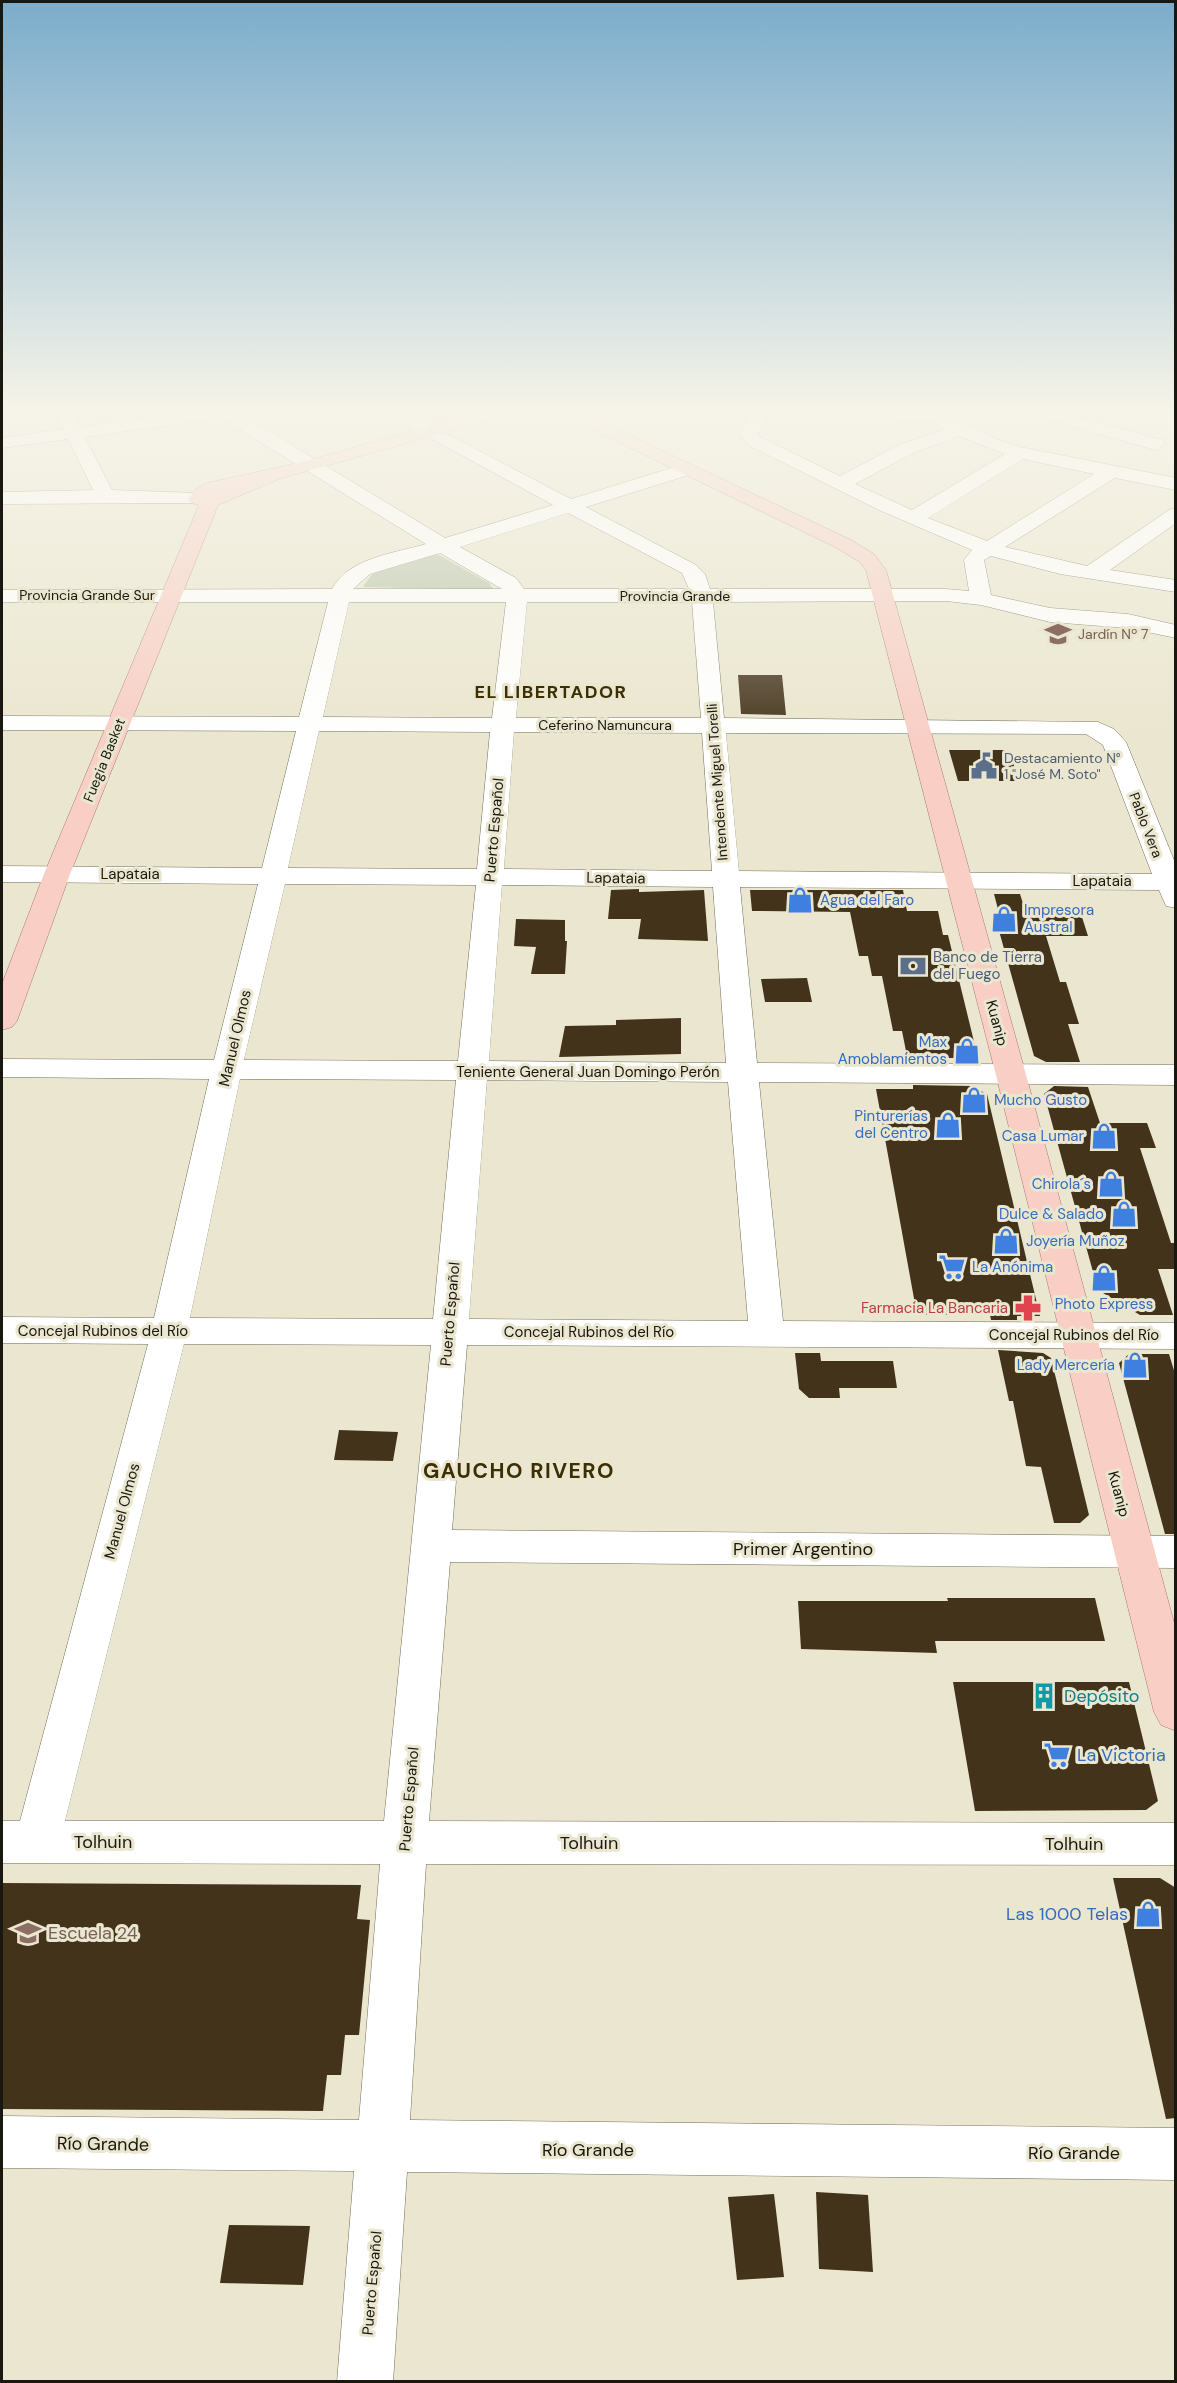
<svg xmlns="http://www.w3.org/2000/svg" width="1177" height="2383" font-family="'DM Sans',sans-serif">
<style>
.green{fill:#b9c4aa}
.building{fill:#43331b}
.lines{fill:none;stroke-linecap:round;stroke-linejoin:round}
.minor-casing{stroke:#726e5a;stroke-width:1}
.major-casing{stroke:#a7796d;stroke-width:1}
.minor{fill:#fff;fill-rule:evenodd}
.major{fill:#f8cec5;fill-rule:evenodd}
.labels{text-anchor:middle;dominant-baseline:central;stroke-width:6;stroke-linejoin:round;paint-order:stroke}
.far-street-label{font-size:14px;fill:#191810;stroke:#eae6cf}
.far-education-label{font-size:14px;fill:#785e54;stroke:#eae6cf;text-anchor:start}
.far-service-label{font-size:14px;fill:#4e5e75;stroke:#eae6cf;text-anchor:start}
.street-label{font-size:15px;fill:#191810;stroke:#eae6cf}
.shop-label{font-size:15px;fill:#366cbe;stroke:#eae6cf;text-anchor:end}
.service-label{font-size:15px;fill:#4e5e75;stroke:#eae6cf;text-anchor:start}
.health-label{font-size:15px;fill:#be3a42;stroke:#eae6cf;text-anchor:end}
.far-district-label{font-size:18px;font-weight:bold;letter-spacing:1.5px;fill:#3c2f04;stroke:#eae6cf}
.near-street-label{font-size:18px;fill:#191810;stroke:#eae6cf}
.near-culture-label{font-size:18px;fill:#0d838f;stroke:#eae6cf;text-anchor:start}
.near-shop-label{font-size:18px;fill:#366cbe;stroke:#eae6cf;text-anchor:start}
.near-education-label{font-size:18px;fill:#785e54;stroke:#eae6cf;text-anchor:start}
.district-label{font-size:21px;font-weight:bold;letter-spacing:1.5px;fill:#3c2f04;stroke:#eae6cf}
</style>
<rect width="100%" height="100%" fill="#eae6cf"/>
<path class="green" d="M435,553L489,583L494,590L363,587L372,574Z"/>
<path class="building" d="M738,675H782L786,715L741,714Z
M949,750H1009L1019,781H958Z
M639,889V892L704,890L708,941L638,939L641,919H608L611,890Z
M750,890H903L907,911H938L943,935H948L978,1058H920L927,1062L908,1061L902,1031H893L882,976H872L868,956H859L850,912L752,911Z
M994,894H1020L1026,913L1081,914L1088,936H1046L1060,982H1066L1079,1024H1068L1080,1062H1046L1034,1056L994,913H999Z
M516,919L565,920V941H567L565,974H531L536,947L514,946Z
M807,978L812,1002H765L761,979Z
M681,1018V1054L559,1057L565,1026L616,1025V1020Z
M913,1085L971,1086L987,1094L1040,1316H1017V1320H991L990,1315H917L876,1089H913Z
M1054,1086L1088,1087L1100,1123H1147L1156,1148H1140L1171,1243H1176V1269H1158L1173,1315H1140L1098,1290L1044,1094Z
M998,1350L1043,1353L1051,1358L1089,1515L1080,1523H1054L1041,1467L1026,1466L1013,1401H1009Z
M795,1353H820L821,1361H893L897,1388H839L840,1398H809L799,1389Z
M1129,1354H1169L1176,1377V1534H1165L1119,1363Z
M339,1430L398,1432L393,1461L334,1460Z
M947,1598H1095L1105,1641H935L937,1653L801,1649L798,1601H948Z
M953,1682H1129L1158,1801L1146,1810L975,1811Z
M1113,1878H1160L1176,1888V2118L1166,2119Z
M2,1883L361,1885L357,1919L370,1920L359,2035H345L341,2075H327L323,2111L2,2109Z
M816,2192L868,2195L873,2272L819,2269Z
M774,2194L784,2277L737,2280L728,2197Z
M229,2225L310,2226L303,2285L220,2283Z"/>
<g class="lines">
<g class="minor-casing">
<path id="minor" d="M57,412H73L80,427L187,412H237L445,538L553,505L382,412H405L571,499L678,466H692L694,470L692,474L586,507L696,565L705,574L710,589H946L969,591L964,560L972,550L879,510L748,445L740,435L749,412H769L758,435L760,437L840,476L899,445L944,429L930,421L803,417L794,412H940L991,437L1020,447L1176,478V490L1115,478L1005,547L1087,566L1169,510L1176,508V523L1110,570L1176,580V592L1060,574L991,556L984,560L991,595L1050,608L1128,614L1176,625V638L1128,628L1050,622L981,605L946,601L713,602L724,718L1098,722L1114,729L1126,742L1176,865V908L1166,906L1159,890L740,887L757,1063L1176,1065V1085L759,1082L783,1321L1176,1323V1349L467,1345L452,1530L1176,1536V1568L450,1562L429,1821L1176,1823V1865L426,1864L410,2120L1176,2128V2180L407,2172L393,2382H337L354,2171L2,2168V2116L359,2120L380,1864L2,1863V1821H20L148,1344L2,1343V1317L154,1318L209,1079L2,1077V1059L214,1060L258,884L2,882V866L262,868L296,731L2,730V716L299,717L328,602H2V590L332,589C348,558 395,553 426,544L221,418L85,437L112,490L198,493L205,495L208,499L205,503L2,504V492L93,490L68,439L2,448V438L63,429ZM959,436L1005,454L912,510L855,484L913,453ZM1023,459L1094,474L987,541L928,518ZM568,513L682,573L689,589H524L516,578L460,547ZM440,553L502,589H353L370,574ZM349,602H506L492,718L323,717ZM527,602H692L701,718H516ZM319,731L490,732L477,869L288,868ZM514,732L702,733L712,871L504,869ZM726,733L1086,734L1103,745L1152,874L739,871ZM285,884L476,885L458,1061L244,1060ZM502,885L713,887L726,1063L489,1061ZM240,1079L456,1080L433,1319L190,1318ZM487,1080L728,1082L748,1321L469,1319ZM184,1344L431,1345L384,1821H65Z
M1031,412H1061L1162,440L1165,444L1156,450L1034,416Z"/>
</g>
<g class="major-casing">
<path id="major" d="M478,412H507L504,416L279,479L218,505L70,874L17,1021L12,1027L2,1030V984L44,874L199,505L191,503L188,499L196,489L207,483L307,461Z
M556,412H580L851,540L874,554L886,570L1026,1075L1176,1630V1731L1161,1725L1154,1712L996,1075L866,570L860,562L837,548Z"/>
</g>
<use href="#minor" class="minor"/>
<use href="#major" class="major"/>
</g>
<linearGradient id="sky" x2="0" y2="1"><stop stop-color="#7baccb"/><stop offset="0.55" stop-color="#f6f4e9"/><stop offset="1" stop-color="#f6f4e9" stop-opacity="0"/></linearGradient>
<rect width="1177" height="746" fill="url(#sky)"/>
<defs>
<g id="school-bare" transform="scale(2.07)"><path d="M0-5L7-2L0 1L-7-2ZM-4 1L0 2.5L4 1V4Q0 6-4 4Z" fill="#8d6e63" stroke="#eae6cf" stroke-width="2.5" paint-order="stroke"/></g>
<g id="civic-bare" transform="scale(2.07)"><path d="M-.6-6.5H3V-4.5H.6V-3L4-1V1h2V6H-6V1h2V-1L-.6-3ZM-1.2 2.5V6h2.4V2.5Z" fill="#5c6f8a" stroke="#eae6cf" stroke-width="2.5" paint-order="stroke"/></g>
<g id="shop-bare" transform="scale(2.07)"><path d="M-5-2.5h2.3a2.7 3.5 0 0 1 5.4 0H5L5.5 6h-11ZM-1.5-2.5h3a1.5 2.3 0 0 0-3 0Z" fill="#3f7fe0" stroke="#eae6cf" stroke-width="2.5" paint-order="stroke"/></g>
<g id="bank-bare" transform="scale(2.07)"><path d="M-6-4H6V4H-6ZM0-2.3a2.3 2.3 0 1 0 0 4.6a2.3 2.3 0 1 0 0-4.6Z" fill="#5c6f8a" stroke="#eae6cf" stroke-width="2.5" paint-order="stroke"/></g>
<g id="supermarket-bare" transform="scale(2.07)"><path d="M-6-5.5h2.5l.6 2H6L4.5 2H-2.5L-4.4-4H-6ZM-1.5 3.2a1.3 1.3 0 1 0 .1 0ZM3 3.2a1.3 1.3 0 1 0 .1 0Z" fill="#3f7fe0" stroke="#eae6cf" stroke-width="2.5" paint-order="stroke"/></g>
<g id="pharmacy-bare" transform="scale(2.07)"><path d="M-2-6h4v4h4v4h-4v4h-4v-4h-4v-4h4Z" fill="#e0444e" stroke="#eae6cf" stroke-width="2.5" paint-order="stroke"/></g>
<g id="building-bare" transform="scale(2.07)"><path d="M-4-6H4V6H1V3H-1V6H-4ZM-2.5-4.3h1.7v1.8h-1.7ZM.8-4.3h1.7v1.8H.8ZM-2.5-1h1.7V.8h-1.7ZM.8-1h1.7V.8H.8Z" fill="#0f9aa8" stroke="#eae6cf" stroke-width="2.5" paint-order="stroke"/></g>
</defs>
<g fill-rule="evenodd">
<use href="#school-bare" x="1058" y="634"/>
<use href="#civic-bare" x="984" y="766"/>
<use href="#shop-bare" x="800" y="900"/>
<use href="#shop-bare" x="1004" y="919"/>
<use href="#bank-bare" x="913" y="966"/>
<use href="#shop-bare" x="967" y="1051"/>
<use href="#shop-bare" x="974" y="1100"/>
<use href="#shop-bare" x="948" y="1125"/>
<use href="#shop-bare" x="1104" y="1136"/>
<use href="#shop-bare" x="1111" y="1184"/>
<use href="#shop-bare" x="1124" y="1214"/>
<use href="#shop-bare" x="1006" y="1241"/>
<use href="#supermarket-bare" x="952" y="1267"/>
<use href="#shop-bare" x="1104" y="1278"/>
<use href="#pharmacy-bare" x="1028" y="1308"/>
<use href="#shop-bare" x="1135" y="1365"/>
<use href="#building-bare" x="1044" y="1696"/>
<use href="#supermarket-bare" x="1057" y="1755"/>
<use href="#shop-bare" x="1148" y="1914"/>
<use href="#school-bare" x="28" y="1933"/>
</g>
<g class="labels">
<g class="far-street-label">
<text x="87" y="595">Provincia Grande Sur</text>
<text x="675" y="596">Provincia Grande</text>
<text x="605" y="725">Ceferino Namuncura</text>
<text transform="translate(104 760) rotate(-68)">Fuegia Basket</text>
<text transform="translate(717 782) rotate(-94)">Intendente Miguel Torelli</text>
<text transform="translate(1146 825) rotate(69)">Pablo Vera</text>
</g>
<g class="far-education-label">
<text x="1078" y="634">Jardín Nº 7</text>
</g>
<g class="far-service-label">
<text x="1004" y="758">Destacamiento N°<tspan x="1004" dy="16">1 "José M. Soto"</tspan></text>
</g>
<g class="street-label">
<text transform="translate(494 830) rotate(-85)">Puerto Español</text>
<text x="130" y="874">Lapataia</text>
<text transform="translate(616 878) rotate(1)">Lapataia</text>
<text x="1102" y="881">Lapataia</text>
<text transform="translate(997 1023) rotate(75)">Kuanip</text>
<text transform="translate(235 1038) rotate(-77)">Manuel Olmos</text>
<text x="588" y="1072">Teniente General Juan Domingo Perón</text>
<text transform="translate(450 1314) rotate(-85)">Puerto Español</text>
<text x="103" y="1331">Concejal Rubinos del Río</text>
<text x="589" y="1332">Concejal Rubinos del Río</text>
<text x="1074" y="1335">Concejal Rubinos del Río</text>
<text transform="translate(1119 1494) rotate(75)">Kuanip</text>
<text transform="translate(122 1511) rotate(-75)">Manuel Olmos</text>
<text transform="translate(409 1799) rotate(-85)">Puerto Español</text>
<text transform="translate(372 2283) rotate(-85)">Puerto Español</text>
</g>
<g class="shop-label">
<text x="820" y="900" text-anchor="start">Agua del Faro</text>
<text x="1024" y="910" text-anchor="start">Impresora<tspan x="1024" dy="17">Austral</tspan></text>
<text x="947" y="1042">Max<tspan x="947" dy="17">Amoblamientos</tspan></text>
<text x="994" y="1100" text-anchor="start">Mucho Gusto</text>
<text x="928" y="1116">Pinturerías<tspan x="928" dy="17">del Centro</tspan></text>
<text x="1084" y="1136">Casa Lumar</text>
<text x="1091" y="1184">Chirola´s</text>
<text x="1104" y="1214">Dulce &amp; Salado</text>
<text x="1026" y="1241" text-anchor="start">Joyería Muñoz</text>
<text x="972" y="1267" text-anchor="start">La Anónima</text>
<text x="1104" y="1304" text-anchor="middle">Photo Express</text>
<text x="1115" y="1365">Lady Mercería</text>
</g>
<g class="service-label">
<text x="933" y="957">Banco de Tierra<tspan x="933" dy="17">del Fuego</tspan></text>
</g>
<g class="health-label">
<text x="1008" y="1308">Farmacia La Bancaria</text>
</g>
<g class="far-district-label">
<text x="551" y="692">EL LIBERTADOR</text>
</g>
<g class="near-street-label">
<text x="803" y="1549">Primer Argentino</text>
<text x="103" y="1842">Tolhuin</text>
<text x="589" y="1843">Tolhuin</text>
<text x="1074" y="1844">Tolhuin</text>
<text transform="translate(103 2144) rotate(1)">Río Grande</text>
<text x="588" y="2150">Río Grande</text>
<text x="1074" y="2153">Río Grande</text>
</g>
<g class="near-culture-label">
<text x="1064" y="1696">Depósito</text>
</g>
<g class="near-shop-label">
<text x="1077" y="1755">La Victoria</text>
<text x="1128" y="1914" text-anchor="end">Las 1000 Telas</text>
</g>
<g class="near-education-label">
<text x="48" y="1933">Escuela 24</text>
</g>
<g class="district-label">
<text x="519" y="1471">GAUCHO RIVERO</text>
</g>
</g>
<rect width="1177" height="2383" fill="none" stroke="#191810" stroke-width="6"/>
</svg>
